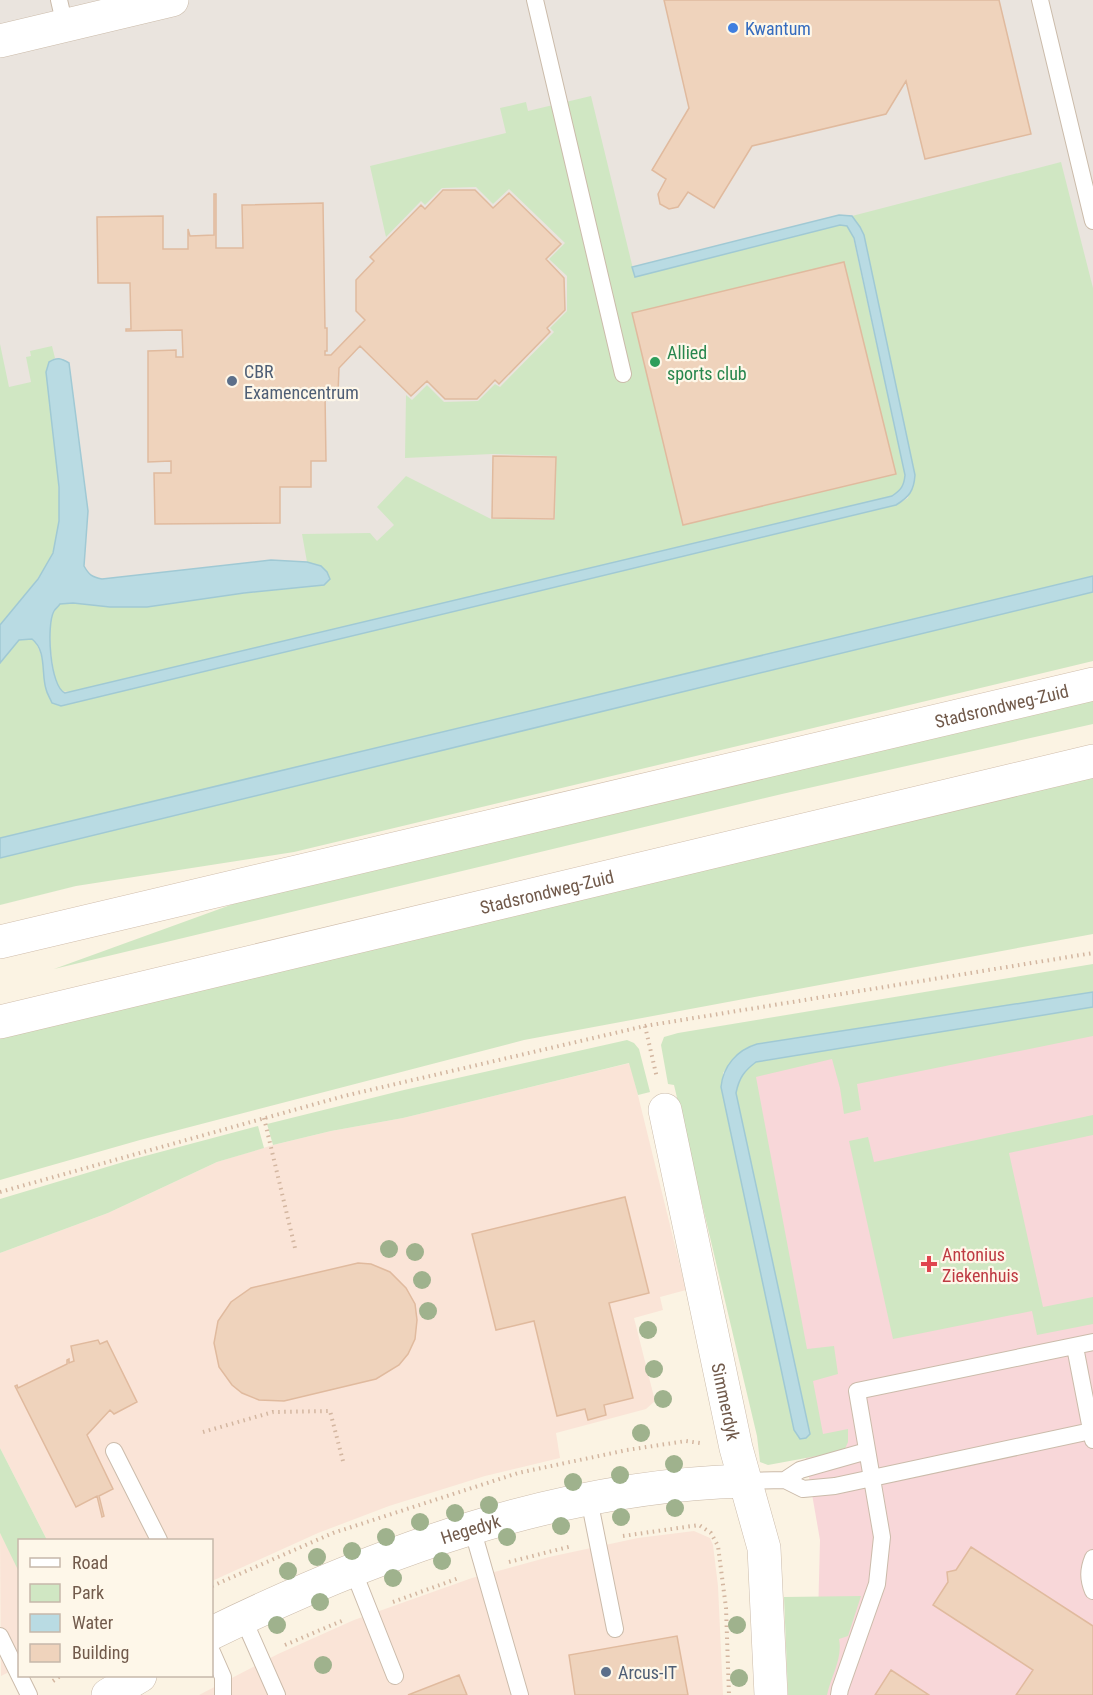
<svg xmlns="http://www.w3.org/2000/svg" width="1093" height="1695" font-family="'Roboto Condensed',sans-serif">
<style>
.commercial{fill:#fae4d7}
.industrial{fill:#eae4de}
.medical{fill:#f8d7d9}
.green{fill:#d0e7c3}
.water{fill:#b9dbe3;stroke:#a0c9d4;stroke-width:1.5}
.building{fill:#efd3bc;stroke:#e0ba9e;stroke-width:1.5}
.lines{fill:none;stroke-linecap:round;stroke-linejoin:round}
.service-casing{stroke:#cbbbaa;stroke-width:18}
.minor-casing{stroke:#cbbbaa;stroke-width:34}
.secondary-casing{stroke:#d0bdab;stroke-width:34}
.path{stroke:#d3b6a0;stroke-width:4;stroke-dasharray:1.5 4.5;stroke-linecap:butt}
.service{stroke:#fff;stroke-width:16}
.minor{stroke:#fff;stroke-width:33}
.secondary{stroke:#fff;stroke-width:33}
.tree{fill:#9fb28d}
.shop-dot{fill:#3f7fe0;stroke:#fef7e9;stroke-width:2}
.leisure-dot{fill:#2e9e5b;stroke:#fef7e9;stroke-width:2}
.service-dot{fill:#5c6f8a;stroke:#fef7e9;stroke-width:2}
.health-dot{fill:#e0444e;stroke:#fef7e9;stroke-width:2}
.labels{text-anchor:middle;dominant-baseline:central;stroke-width:4.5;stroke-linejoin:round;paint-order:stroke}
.shop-label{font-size:18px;fill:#366cbe;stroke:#fef7e9;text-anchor:start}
.leisure-label{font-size:18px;fill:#27864d;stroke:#fef7e9;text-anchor:start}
.service-label{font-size:18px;fill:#4e5e75;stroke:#fef7e9;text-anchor:start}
.street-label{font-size:18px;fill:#715a4b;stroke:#fef7e9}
.health-label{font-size:18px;fill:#be3a42;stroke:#fef7e9;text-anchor:start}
</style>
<rect width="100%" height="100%" fill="#fbf3e3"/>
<path class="commercial" d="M630,1063L686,1290L660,1297L663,1310L634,1318L655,1401L646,1409L556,1433L560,1458L485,1476L389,1506L318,1533L212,1581V1540H47L0,1448V1253L108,1213L217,1162L273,1145L331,1131L403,1118Z
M694,1531L710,1538L713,1545L718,1586L723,1695H199L278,1654L354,1620L472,1578L549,1557L638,1538Z
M0,1533L20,1572L19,1667L1,1676Z"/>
<path class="industrial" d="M0,0H1093V585L0,849Z"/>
<path class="medical" d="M1093,999V1695H816L820,1540L801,1431L733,1071Z"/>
<path class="green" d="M591,96L635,277L840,225L847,226L852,232L905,475C904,486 901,490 892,496L72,692L60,691C52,677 46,625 54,611C55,609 58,607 60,604L73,603L110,607L324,585L321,566L307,562L302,534L370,533L377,541L394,525L377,507L406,476L491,519L555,520L556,456L492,454L405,458L406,395L412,400L427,385L444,402L478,401L495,384L500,387L554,332L550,328L567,311V276L549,259L565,243L509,189L493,204L476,187L442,188L425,205L421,201L386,237L370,166L506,133L500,108L526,102L528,111Z
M1061,162L1093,288V576L0,838V663L19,640L32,639C43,647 48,687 52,703L61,706L896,505L908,498L915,475L864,235L860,227L852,216Z
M0,344L9,387L31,382L26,357L31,356L30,351L52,346L55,358L49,362L46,372C51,414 69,519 52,555C39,581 18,602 0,625Z
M1093,592V661L294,852L76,886L0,905V858Z
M1093,692V724L782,794L54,969L272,890Z
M1093,773V934L524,1040L140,1140L0,1180V1038Z
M1093,964V992L757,1044C740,1049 733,1059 723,1073L810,1434L736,1093C739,1078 744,1071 756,1062L1093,1007V1036L857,1084L861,1110L844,1114L840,1088L832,1059L756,1077L807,1349L834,1346L838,1374L813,1381L823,1434L848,1429V1442L844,1451L768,1465L760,1462L757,1436L674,1085L668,1084L661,1045L664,1037L678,1033Z
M627,1040L634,1043L639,1049L650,1092L638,1095L629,1063L403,1118L331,1131L273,1145L267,1124L404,1090Z
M1093,1115V1135L1009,1153L1043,1307L1093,1297V1324L1037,1335L1032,1311L893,1339L849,1141L868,1137L874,1162Z
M258,1126L264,1148L217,1162L108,1213L0,1253V1199L130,1160Z
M0,1448L47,1540H20L19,1572L0,1533Z
M861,1596L848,1636L839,1639C843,1658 831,1676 827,1695H788L784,1597Z"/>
<path class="water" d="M839,215L852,216L860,227L864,235L915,475C914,491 909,497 896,505L61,706L52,703C50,698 47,694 46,689C41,673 47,651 32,639L19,640L0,663V625L38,579L53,553L59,521V487L46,372L49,362C57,357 61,358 69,363L88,511L84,566C89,575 92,577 102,579L271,560L307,562L321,566L327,572L330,579L324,585L244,593L147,607H110L73,603L60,604C58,607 55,609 54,611C46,625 50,687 65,693L892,496C901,490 904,486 905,475L854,238L847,226L840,225L635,277L632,267Z
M1093,576V592L0,858V838Z
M1093,992V1007L756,1062C744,1071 739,1078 736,1093L810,1434L806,1438L800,1439L794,1430L721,1087C723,1066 737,1050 757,1044Z"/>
<path class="building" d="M664,0H999L1031,134L925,159L906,81L886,114L752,146L714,208L688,192L678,207L669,209L660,204L658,194L666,179L652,170L689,108Z
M443,190H475L493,208L509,193L561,244L546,259L564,278L565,310L547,328L550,332L499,384L495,380L477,399H445L427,381L411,396L360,346L339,368L338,393L325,394L326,461H311V487H280V523L155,524L154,473H171V461L148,462V351L176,350V357H183L182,330L126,331V329H131L130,283H98L97,217L163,216V249H188V229L190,236L214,235V194H216V248H243L242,205L323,203L325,328H327V351H325V355H331L365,320L356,311V280L374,261L370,257L421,205L425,209Z
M844,262L896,474L683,525L632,313Z
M493,456L556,457L554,519L492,518Z
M625,1197L649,1293L609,1303L633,1398L604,1405L606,1415L588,1420L585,1409L557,1416L534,1321L496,1330L472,1234Z
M358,1263L371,1264L390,1272L406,1288L415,1304L417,1320L415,1339L408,1354L399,1365L376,1379L284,1401L259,1400L242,1393L232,1385L219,1367L214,1343L218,1321L231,1302L251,1288Z
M98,1340L100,1344L107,1341L137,1402L114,1414L110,1410L87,1435L113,1489L99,1496L104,1516L102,1517L97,1496L76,1507L15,1386L17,1385L18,1388L67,1364V1360L69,1359V1363L74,1361L71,1346Z
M971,1547L1093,1626V1695H1016L1033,1670L933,1605L948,1582L947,1572L956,1570Z
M677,1636L688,1695H575L569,1655Z
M891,1670L929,1695H875Z
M459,1675L467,1695H408Z"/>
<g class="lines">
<g class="service-casing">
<path id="service" d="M59,0L65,26
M535,0L623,374
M1040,0L1093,221
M1075,1347L1093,1440
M114,1451L159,1540
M785,1480L800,1470L867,1451
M744,1481L785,1480L803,1489L835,1486L1091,1431
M589,1499L615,1629
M472,1528L520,1695
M1093,1558C1088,1570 1088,1579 1093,1591
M353,1570L395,1676
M243,1618L277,1695
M0,1636L29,1695
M212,1652L223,1677V1695
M839,1695L840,1689L877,1584L882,1537L857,1391L1093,1342"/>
</g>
<g class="minor-casing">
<g id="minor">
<path d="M0,41L172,0"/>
<path id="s1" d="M665,1110L736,1448L764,1548L771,1695"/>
<path id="s2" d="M212,1633C378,1552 558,1486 744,1481"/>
<path d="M108,1695L140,1676"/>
</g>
</g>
<g class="secondary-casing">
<g id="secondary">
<path id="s3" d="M0,942L1093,684"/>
<path id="s4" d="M0,1022L1093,761"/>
</g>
</g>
<path class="path" d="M645,1026L657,1078
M264,1118L295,1248
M0,1192L344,1096L645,1026L1093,953
M203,1432L273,1412L330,1411L344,1465
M623,1536L699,1525L711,1533L718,1546L726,1608L729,1695
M509,1562L572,1546
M212,1586L333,1533L518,1473L627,1450L686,1441L700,1443
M393,1602L459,1578
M285,1645L344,1620
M53,1681L60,1676"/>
<use href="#service" class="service"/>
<use href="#minor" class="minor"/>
<use href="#secondary" class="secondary"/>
</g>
<g class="tree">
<circle cx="389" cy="1249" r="9"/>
<circle cx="415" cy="1252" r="9"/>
<circle cx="422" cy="1280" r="9"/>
<circle cx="428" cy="1311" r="9"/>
<circle cx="648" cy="1330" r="9"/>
<circle cx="654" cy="1369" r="9"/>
<circle cx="663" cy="1399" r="9"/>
<circle cx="641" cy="1433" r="9"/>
<circle cx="674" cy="1464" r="9"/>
<circle cx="620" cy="1475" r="9"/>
<circle cx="573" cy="1482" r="9"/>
<circle cx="489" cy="1505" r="9"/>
<circle cx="675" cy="1508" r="9"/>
<circle cx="455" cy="1513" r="9"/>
<circle cx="621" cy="1517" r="9"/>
<circle cx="420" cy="1522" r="9"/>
<circle cx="561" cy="1526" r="9"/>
<circle cx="386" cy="1537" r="9"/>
<circle cx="507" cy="1537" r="9"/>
<circle cx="352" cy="1551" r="9"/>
<circle cx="317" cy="1557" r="9"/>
<circle cx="442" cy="1561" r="9"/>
<circle cx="288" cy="1571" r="9"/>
<circle cx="393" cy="1578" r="9"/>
<circle cx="320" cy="1602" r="9"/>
<circle cx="277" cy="1625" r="9"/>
<circle cx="737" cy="1625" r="9"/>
<circle cx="323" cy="1665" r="9"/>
<circle cx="739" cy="1678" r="9"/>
</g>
<circle class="shop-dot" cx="733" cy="28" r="6"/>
<circle class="leisure-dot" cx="655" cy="362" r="6"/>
<g class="service-dot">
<circle cx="232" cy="381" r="6"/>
<circle cx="606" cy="1672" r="6"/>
</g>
<path class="health-dot" d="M926 1255h6v6h6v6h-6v6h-6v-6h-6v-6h6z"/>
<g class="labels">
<g class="shop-label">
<text x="745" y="28">Kwantum</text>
</g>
<g class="leisure-label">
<text x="667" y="352">Allied<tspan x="667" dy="21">sports club</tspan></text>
</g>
<g class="service-label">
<text x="244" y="371">CBR<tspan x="244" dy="21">Examencentrum</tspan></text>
<text x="618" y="1672">Arcus-IT</text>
</g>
<g class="street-label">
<text stroke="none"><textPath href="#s3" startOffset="1029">Stadsrondweg-Zuid</textPath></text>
<text stroke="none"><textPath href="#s4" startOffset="562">Stadsrondweg-Zuid</textPath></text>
<text stroke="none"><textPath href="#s1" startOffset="298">Simmerdyk</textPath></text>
<text stroke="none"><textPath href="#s2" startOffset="279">Hegedyk</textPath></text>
</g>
<g class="health-label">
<text x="942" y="1254">Antonius<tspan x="942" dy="21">Ziekenhuis</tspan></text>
</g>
</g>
<rect x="18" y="1539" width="195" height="138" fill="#fef7e9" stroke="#c6b8aa" stroke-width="1.5"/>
<rect x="30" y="1558" width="30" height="9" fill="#ffffff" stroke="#c6b8aa" stroke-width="1.5"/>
<text x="72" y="1569" font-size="18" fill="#715a4b">Road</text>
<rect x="30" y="1584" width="30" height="18" fill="#d0e7c3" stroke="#c6b8aa" stroke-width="1.5"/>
<text x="72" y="1599" font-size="18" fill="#715a4b">Park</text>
<rect x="30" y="1614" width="30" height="18" fill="#b9dbe3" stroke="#c6b8aa" stroke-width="1.5"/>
<text x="72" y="1629" font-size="18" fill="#715a4b">Water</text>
<rect x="30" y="1644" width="30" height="18" fill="#efd3bc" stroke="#c6b8aa" stroke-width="1.5"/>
<text x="72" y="1659" font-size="18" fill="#715a4b">Building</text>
</svg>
